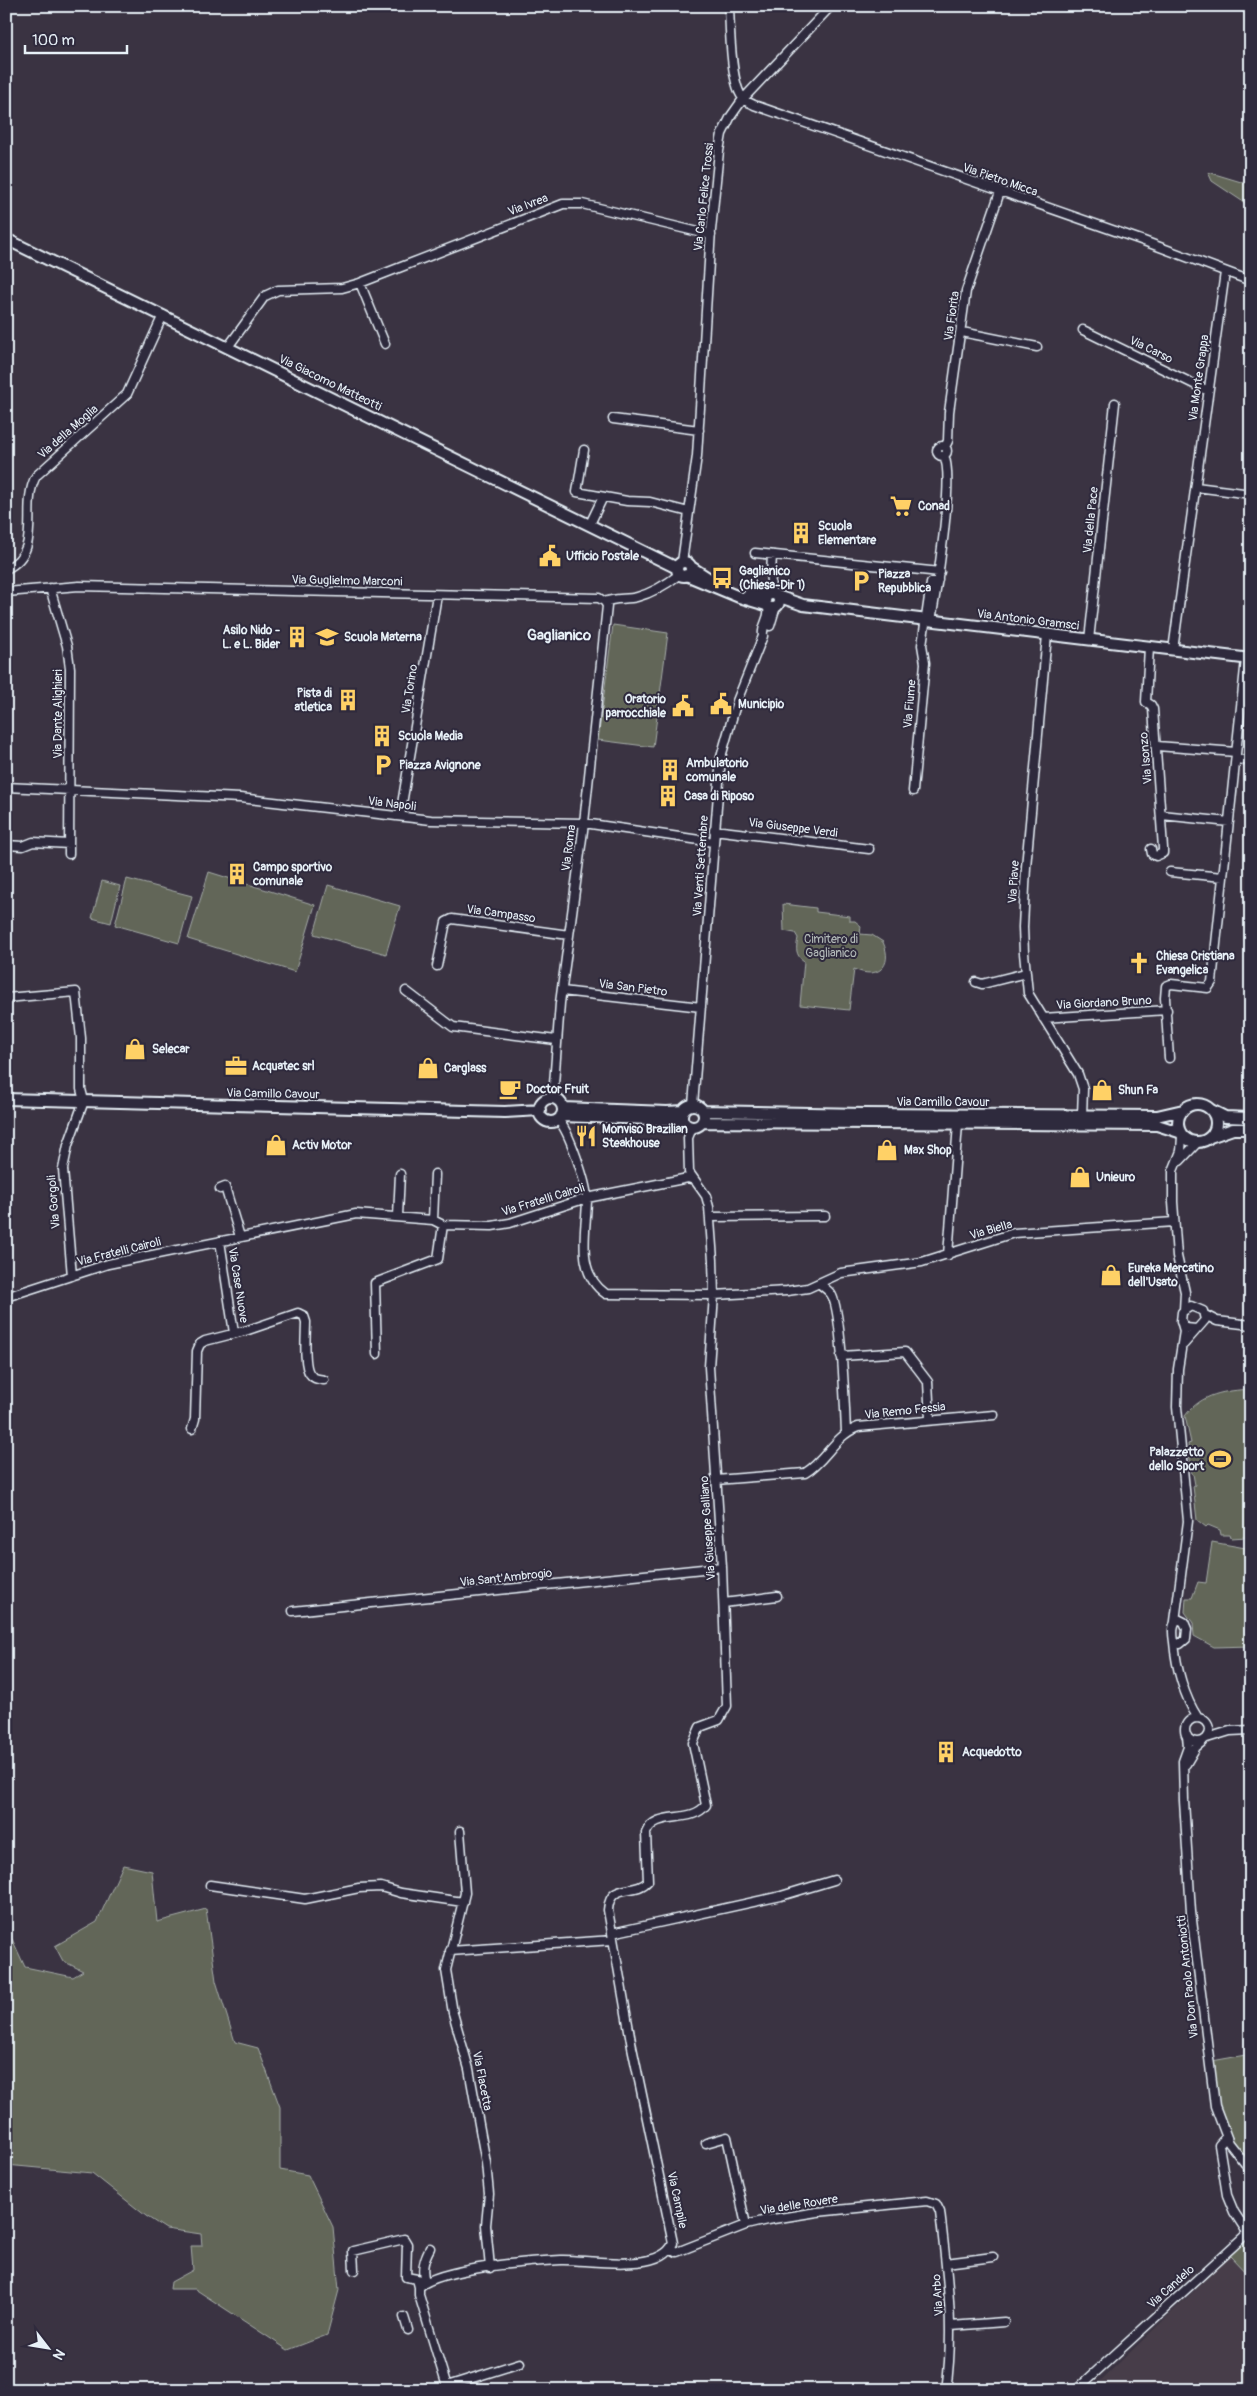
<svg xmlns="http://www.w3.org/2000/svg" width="1257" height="2396" font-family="Pangolin,sans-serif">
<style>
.built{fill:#473e48}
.green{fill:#626658;stroke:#a5aca8}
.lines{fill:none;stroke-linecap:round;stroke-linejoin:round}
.minor-casing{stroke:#e8f1f8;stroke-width:11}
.major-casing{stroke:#e8f1f8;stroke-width:14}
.minor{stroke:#2f2a3d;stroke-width:8}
.major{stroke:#2f2a3d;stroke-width:10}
.labels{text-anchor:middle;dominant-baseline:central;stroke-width:4;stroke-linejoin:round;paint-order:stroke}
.street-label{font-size:12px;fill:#e8f1f8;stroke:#2f2a3d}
.poi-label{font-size:12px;font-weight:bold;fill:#e8f1f8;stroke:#2f2a3d;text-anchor:start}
.park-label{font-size:12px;fill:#b2b9b8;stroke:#2f2a3d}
.quarter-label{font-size:15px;font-weight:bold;fill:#e8f1f8;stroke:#2f2a3d}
</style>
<rect width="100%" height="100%" fill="#3a3342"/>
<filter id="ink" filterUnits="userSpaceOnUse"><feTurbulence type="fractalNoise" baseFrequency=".02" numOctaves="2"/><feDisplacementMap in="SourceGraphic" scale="10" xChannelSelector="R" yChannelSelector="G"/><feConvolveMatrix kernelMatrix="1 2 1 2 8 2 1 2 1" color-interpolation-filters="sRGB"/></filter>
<g filter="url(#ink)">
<path class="built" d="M1230,2256L1251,2278V2390H1091Z"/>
<path class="green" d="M1208,172L1251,185V207L1212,181Z
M613,625L668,633L653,747L598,740Z
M209,872L315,905L295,972L188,939Z
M127,879L192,896L179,943L115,925Z
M102,881L120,886L111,923L92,918Z
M328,885L400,906L386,954L314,934Z
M783,904L816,908V912L850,916V921H855L861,926L860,934L872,935L883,942C894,967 877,980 854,969L849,1010L800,1005L804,961C795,955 796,948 798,938L795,933L784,931Z
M1251,1389V1543L1247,1542V1537L1231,1538L1230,1535H1221L1220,1530L1208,1525L1206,1527L1197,1520L1193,1486L1195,1485L1193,1474H1192L1188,1444L1191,1443L1185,1416C1202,1393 1225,1391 1251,1389Z
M1212,1542L1251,1549V1646L1214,1647L1194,1636L1193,1623L1185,1612L1186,1598H1192L1198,1582L1206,1583Z
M123,1865L152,1871L157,1922L206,1909L216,1981L235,2042L258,2048L280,2107V2170L308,2175L333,2227L339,2290L327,2335L288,2350L195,2289H170L171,2282L193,2270L191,2246H202L201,2234L166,2229L146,2216L92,2173L6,2165V1939H12L25,1967L73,1977L83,1971L63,1961L55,1946L97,1922Z
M1251,2054V2166C1222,2134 1218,2101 1212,2061Z
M1251,2236V2278L1230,2256Z"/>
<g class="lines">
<g class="minor-casing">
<path id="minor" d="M729,6C730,25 730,87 744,99C746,102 751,103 754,105L1141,240L1251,281
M360,283L385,344
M1083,330L1208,391
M962,332L1037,347
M228,347L265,296L278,290L342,288L360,283L563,204H582L711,235
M613,419L699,430
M937 451a5 5 0 1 1 10 0a5 5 0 1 1-10 0Z
M945,447L948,441L949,412L966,291L1000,192
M584,450L577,492L627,501L650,502L689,512
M1196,487L1251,494
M590,524L603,497
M755,553L940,572
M682,562L697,456L711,230L719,151L722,134L731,116L743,99L831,6
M6,569C45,550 19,508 36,476L127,394L163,315
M50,588L67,646L70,668L69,854
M6,592L79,586L599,598L605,602
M770,594L772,555
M605,602C615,597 626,600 637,597C652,593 667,584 680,574
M931,621C936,593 955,476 944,456
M770,626L776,606
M1047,635L1026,867L1023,927L1024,953L1028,993L1078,1074L1083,1089L1082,1115
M1089,640L1115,403
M1149,647L1146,702L1151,705L1153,709L1163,848V853L1156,856L1152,854L1151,849
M1173,650L1225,272
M1157,746L1236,752
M1236,759L1251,761
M6,787L240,798L431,820L584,823L713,842
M913,791L925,663L922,645L931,583L938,580
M1162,815L1229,822
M400,816L437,595
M714,830L869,849
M6,845L23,846L33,842L69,844
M1170,872L1223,877
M437,966L446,922L452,919L569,935
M976,982L982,984L1026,973
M406,991L453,1027L556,1040
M562,991L701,1007
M6,998L76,992L81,1038V1089L84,1101L68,1145L63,1169L72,1276
M1043,1018L1167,1010
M1169,1058L1165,998L1166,986L1171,984L1208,988L1212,982L1246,659
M553,1098L560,1003L584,823L607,606L605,602
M693,1105L721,757L737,701L763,636C761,625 771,618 768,606
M558,1120C569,1130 586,1182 587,1198C587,1230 574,1272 606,1294L714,1295L787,1291L808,1288L841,1273L922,1262L1014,1233L1174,1222
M1182,1136L1181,1151L1173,1171V1202L1177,1256L1185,1292L1184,1310
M1180,1161L1198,1142
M220,1189L225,1187L240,1237
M398,1216L400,1174
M710,1217L825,1216
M433,1220L435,1174
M220,1241L234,1333
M948,1255L958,1124
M820,1284C823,1287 828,1290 831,1294C842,1309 845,1410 846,1433
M6,1297L108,1264L356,1214L433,1220L443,1225L492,1226L510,1223L587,1198L688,1178L694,1180
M1205,1315L1217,1321L1251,1325
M1184,1344L1205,1320L1203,1311L1191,1306L1182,1312L1181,1321L1186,1328L1196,1329
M377,1354L375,1283L438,1259L443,1225
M841,1356L905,1352L928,1382L930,1419
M192,1429L195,1419L197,1351L200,1344L205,1341L248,1330L298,1313L304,1316L306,1322C306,1334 303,1366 310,1374C313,1379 319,1379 324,1380
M716,1480L805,1473C826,1461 834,1436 858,1427L994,1415
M724,1603L777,1596
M293,1611L722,1567
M1178,1619L1184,1622L1187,1629L1186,1639L1180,1644L1174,1642C1173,1635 1171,1624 1178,1619Z
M1175,1621L1188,1521L1177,1407L1178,1369L1184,1331L1182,1324
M1174,1642C1176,1667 1184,1697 1198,1718
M1185 1730a12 12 0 1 1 24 0a12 12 0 1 1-24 0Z
M1187,1736L1188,1747L1183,1761L1184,1801L1191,1912L1215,2106L1229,2143L1251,2171
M1207,1738L1230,1731L1251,1730
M1186,1764L1196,1747L1202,1742
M460,1831L465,1893L446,1970L453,2013L469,2069L486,2163L489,2194L486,2225L490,2268
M210,1885L305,1899L359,1888L381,1887L401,1893L463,1902
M612,1933L781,1896L834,1880
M450,1951L613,1940
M1226,2137L1219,2145L1227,2195L1234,2212L1247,2232
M706,2143L727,2137L746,2225
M671,2249L677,2252L746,2225L767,2220L817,2212L927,2201L936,2204L940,2212C947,2273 955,2328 946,2390
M946,2263L993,2257
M354,2270L353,2251L404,2239L407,2244L406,2277L417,2279L419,2287
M425,2281C421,2269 424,2259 430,2248
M404,2317L408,2330
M951,2326L1004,2322
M447,2386L520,2363
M448,2390L419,2295V2287C441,2268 531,2261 561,2260C587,2259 661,2274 673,2243L632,2047L608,1910C610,1881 635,1896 648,1881L646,1833C655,1809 691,1825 706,1805L693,1743L700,1727L719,1720L727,1706L722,1567L709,1367L714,1295L713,1260L709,1207L706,1196L689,1172L688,1138L692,1128
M1076,2390L1251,2230"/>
</g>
<g class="major-casing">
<path id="major" d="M6,239L677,568
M677 569a7 7 0 1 1 14 0a7 7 0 1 1-14 0Z
M691,567L708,578
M686,575L739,597L766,605
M765 601a7 7 0 1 1 14 0a7 7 0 1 1-14 0Z
M749,594L768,595
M777,596L803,605L1251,659
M539 1110a12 12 0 1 1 24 0a12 12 0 1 1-24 0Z
M6,1099L505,1112L540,1110
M1178 1123a19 19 0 1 1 38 0a19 19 0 1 1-38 0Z
M682 1116a11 11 0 1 1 22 0a11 11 0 1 1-22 0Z
M563,1108L667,1112L683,1111
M1211,1110L1225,1117L1251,1118
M703,1111L864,1114L1157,1116L1183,1110
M561,1116L682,1120
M703,1122L1157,1125L1179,1132
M1210,1137L1233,1129H1251"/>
</g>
<use href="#minor" class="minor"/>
<use href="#major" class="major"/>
</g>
</g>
<defs>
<g id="supermarket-bare" transform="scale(1.725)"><path d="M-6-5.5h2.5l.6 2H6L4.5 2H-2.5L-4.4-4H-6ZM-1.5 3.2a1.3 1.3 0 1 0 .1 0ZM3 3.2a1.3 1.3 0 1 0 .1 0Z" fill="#ffd166" stroke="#2f2a3d" stroke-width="2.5" paint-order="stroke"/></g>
<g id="building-bare" transform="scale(1.725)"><path d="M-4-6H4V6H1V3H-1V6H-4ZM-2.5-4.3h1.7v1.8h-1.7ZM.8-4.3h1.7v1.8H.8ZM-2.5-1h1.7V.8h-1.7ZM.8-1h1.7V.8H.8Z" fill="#ffd166" stroke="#2f2a3d" stroke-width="2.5" paint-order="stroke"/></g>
<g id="civic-bare" transform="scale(1.725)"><path d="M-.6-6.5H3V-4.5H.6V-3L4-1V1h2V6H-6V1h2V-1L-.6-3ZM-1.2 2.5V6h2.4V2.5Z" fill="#ffd166" stroke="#2f2a3d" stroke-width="2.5" paint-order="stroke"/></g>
<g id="bus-bare" transform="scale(1.725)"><path d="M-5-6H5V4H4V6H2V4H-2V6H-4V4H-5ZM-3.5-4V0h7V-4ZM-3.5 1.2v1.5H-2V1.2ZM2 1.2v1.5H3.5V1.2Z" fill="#ffd166" stroke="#2f2a3d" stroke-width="2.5" paint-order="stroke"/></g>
<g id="parking-bare" transform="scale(1.725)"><path d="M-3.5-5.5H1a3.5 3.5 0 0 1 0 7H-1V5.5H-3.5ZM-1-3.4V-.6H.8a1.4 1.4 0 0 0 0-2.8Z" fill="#ffd166" stroke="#2f2a3d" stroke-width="2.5" paint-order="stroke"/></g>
<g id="school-bare" transform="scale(1.725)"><path d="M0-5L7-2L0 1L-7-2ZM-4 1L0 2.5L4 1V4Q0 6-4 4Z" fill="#ffd166" stroke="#2f2a3d" stroke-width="2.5" paint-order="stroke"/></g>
<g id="church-bare" transform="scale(1.725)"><path d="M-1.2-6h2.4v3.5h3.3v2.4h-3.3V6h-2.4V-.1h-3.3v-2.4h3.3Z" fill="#ffd166" stroke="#2f2a3d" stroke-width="2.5" paint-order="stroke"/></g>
<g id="shop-bare" transform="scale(1.725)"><path d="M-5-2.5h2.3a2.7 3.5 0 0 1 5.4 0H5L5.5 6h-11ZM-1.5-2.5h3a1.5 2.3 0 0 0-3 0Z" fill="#ffd166" stroke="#2f2a3d" stroke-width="2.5" paint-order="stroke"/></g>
<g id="office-bare" transform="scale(1.725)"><path d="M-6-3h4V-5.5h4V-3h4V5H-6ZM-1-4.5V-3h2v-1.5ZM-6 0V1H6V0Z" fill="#ffd166" stroke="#2f2a3d" stroke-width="2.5" paint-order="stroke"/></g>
<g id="cafe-bare" transform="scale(1.725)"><path d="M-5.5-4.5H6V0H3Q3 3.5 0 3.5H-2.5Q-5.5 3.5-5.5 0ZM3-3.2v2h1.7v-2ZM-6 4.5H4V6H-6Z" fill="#ffd166" stroke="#2f2a3d" stroke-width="2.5" paint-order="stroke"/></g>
<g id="restaurant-bare" transform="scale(1.725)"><path d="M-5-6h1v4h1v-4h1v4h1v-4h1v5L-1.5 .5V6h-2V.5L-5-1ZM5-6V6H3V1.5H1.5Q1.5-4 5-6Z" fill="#ffd166" stroke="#2f2a3d" stroke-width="2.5" paint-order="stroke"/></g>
<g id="stadium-bare" transform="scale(1.725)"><path d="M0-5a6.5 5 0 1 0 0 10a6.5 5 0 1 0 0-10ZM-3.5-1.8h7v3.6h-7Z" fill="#ffd166" stroke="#2f2a3d" stroke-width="2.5" paint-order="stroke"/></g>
</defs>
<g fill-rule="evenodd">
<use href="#supermarket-bare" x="901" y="506"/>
<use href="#building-bare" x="801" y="533"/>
<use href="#civic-bare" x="550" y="556"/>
<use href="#bus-bare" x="722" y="578"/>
<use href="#parking-bare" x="861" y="581"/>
<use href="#building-bare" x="297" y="637"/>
<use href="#school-bare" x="327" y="637"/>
<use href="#building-bare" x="348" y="700"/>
<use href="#civic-bare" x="721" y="704"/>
<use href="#civic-bare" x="683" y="706"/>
<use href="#building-bare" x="382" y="736"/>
<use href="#parking-bare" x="383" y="765"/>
<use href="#building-bare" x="670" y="770"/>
<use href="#building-bare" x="668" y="796"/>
<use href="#building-bare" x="237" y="874"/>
<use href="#church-bare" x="1139" y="963"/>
<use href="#shop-bare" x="135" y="1049"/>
<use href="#office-bare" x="236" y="1066"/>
<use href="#shop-bare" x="428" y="1068"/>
<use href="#cafe-bare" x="510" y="1089"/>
<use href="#shop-bare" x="1102" y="1090"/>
<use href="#restaurant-bare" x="586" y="1136"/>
<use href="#shop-bare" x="276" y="1145"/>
<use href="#shop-bare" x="887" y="1150"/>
<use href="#shop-bare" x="1080" y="1177"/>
<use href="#shop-bare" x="1111" y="1275"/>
<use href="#stadium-bare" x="1220" y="1459"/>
<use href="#building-bare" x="946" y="1752"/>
</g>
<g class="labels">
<g class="street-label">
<text transform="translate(1000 180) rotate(19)">Via Pietro Micca</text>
<text transform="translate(704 197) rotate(-84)">Via Carlo Felice Trossi</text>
<text transform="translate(528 205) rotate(-21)">Via Ivrea</text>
<text transform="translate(952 316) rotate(-82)">Via Fiorita</text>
<text transform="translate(1151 350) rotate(26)">Via Carso</text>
<text transform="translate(1199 378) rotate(-82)">Via Monte Grappa</text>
<text transform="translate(330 383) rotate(26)">Via Giacomo Matteotti</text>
<text transform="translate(68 432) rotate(-41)">Via della Moglia</text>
<text transform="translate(1091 520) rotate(-84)">Via della Pace</text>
<text transform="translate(347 581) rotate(1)">Via Guglielmo Marconi</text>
<text transform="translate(1028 620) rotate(7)">Via Antonio Gramsci</text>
<text transform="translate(410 689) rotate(-81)">Via Torino</text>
<text transform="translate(910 704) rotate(-85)">Via Fiume</text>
<text transform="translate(58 714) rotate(-90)">Via Dante Alighieri</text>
<text transform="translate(1146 758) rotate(-95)">Via Isonzo</text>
<text transform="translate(392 804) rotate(7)">Via Napoli</text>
<text transform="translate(793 828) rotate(7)">Via Giuseppe Verdi</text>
<text transform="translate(569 848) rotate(-83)">Via Roma</text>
<text transform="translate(701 866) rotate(-86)">Via Venti Settembre</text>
<text transform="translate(1014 882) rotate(-86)">Via Piave</text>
<text transform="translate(501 914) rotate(8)">Via Campasso</text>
<text transform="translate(633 988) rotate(7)">Via San Pietro</text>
<text transform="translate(1104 1003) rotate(-3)">Via Giordano Bruno</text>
<text transform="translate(273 1094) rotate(1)">Via Camillo Cavour</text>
<text x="943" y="1102">Via Camillo Cavour</text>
<text transform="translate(543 1200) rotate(-17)">Via Fratelli Cairoli</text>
<text transform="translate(54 1202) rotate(-95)">Via Gorgoli</text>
<text transform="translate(991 1230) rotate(-16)">Via Biella</text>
<text transform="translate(119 1252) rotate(-14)">Via Fratelli Cairoli</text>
<text transform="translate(238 1285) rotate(81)">Via Case Nuove</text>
<text transform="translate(905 1411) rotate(-6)">Via Remo Fessia</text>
<text transform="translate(708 1528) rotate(-94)">Via Giuseppe Galliano</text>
<text transform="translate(506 1578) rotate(-6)">Via Sant'Ambrogio</text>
<text transform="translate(1188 1977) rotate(-96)">Via Don Paolo Antoniotti</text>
<text transform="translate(482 2081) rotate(79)">Via Flacetta</text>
<text transform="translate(677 2200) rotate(78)">Via Campile</text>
<text transform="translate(799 2205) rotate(-9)">Via delle Rovere</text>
<text transform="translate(1171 2287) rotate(-42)">Via Candelo</text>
<text transform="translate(938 2295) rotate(-94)">Via Arbo</text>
</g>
<g class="poi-label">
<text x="918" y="506">Conad</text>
<text x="818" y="526">Scuola<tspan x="818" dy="14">Elementare</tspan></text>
<text x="566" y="556">Ufficio Postale</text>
<text x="739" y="571">Gaglianico<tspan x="739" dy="14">(Chiesa-Dir 1)</tspan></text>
<text x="878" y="574">Piazza<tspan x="878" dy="14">Repubblica</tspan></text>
<text x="280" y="630" text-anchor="end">Asilo Nido -<tspan x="280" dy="14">L. e L. Bider</tspan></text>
<text x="344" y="637">Scuola Materna</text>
<text x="332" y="693" text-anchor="end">Pista di<tspan x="332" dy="14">atletica</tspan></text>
<text x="666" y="699" text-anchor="end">Oratorio<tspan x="666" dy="14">parrocchiale</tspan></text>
<text x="738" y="704">Municipio</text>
<text x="398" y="736">Scuola Media</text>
<text x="686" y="763">Ambulatorio<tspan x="686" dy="14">comunale</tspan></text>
<text x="399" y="765">Piazza Avignone</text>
<text x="684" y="796">Casa di Riposo</text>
<text x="253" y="867">Campo sportivo<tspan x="253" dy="14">comunale</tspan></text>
<text x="1156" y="956">Chiesa Cristiana<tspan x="1156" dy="14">Evangelica</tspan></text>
<text x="152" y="1049">Selecar</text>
<text x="252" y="1066">Acquatec srl</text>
<text x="444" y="1068">Carglass</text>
<text x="526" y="1089">Doctor Fruit</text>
<text x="1118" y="1090">Shun Fa</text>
<text x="602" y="1129">Monviso Brazilian<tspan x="602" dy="14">Steakhouse</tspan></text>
<text x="292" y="1145">Activ Motor</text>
<text x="904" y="1150">Max Shop</text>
<text x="1096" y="1177">Unieuro</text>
<text x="1128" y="1268">Eureka Mercatino<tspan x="1128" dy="14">dell'Usato</tspan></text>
<text x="1204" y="1452" text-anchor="end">Palazzetto<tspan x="1204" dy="14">dello Sport</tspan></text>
<text x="962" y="1752">Acquedotto</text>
</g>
<g class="park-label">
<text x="831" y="939">Cimitero di<tspan x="831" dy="14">Gaglianico</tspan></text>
</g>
<g class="quarter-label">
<text x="559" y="635">Gaglianico</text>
</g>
</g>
<rect width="1257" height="2396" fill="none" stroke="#2f2a3d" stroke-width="25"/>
<rect x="12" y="12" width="1232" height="2371" fill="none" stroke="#e8f1f8" stroke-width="2" filter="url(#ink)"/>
<g transform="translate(48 2348) rotate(121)" stroke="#2f2a3d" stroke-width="4" paint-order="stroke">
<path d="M0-4L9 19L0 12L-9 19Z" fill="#e8f1f8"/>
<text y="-8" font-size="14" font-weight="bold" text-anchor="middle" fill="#e8f1f8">N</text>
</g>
<path d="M25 45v8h102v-8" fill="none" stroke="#e8f1f8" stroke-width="2.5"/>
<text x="32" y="45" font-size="15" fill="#e8f1f8" stroke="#2f2a3d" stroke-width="4" paint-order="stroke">100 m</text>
</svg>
